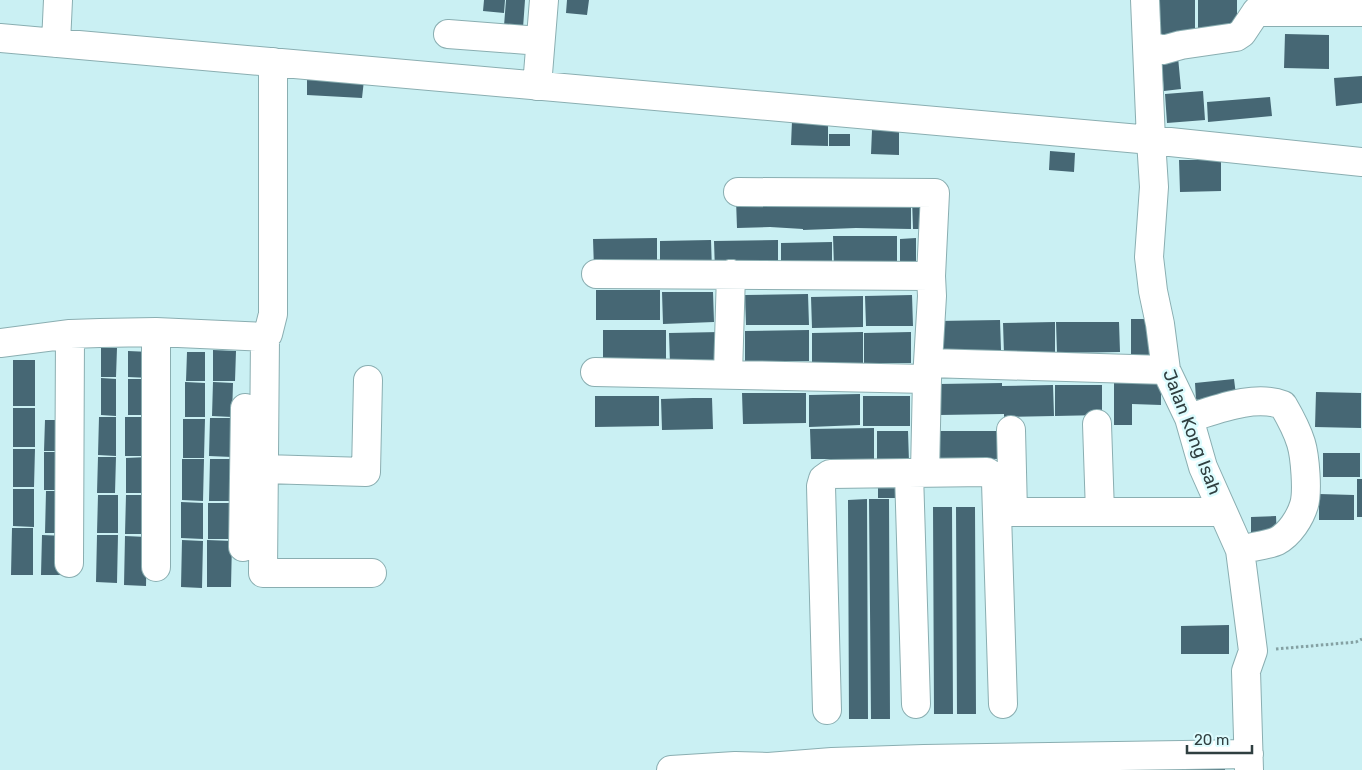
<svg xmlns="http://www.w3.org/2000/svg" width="1362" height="770" font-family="Rubik,sans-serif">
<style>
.building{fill:#466774}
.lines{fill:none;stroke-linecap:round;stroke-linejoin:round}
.minor-casing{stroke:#8aaeb1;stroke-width:30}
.path{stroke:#84a1a3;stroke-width:3;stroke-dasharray:2.5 2.5;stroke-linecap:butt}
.minor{stroke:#fff;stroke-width:28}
.labels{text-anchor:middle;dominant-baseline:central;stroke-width:5;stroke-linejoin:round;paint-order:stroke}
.street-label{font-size:18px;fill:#2f3f40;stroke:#ddfcfe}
</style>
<rect width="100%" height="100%" fill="#caf0f3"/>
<path class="building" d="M484,0H505L504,13L483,11Z
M506,0H525L523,28L504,26Z
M567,0H589L587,15L566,13Z
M1154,0H1195V35L1154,34Z
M1198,0H1237V35L1198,34Z
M1285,34L1329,35V69L1284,68Z
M1178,57L1181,89L1164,91L1161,59Z
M1362,76V103L1336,106L1334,78Z
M307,77L364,80L362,98L307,95Z
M1203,91L1205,120L1167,123L1165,94Z
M1270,97L1272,116L1208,122L1207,102Z
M792,121H828V146L791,145Z
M872,130L899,131V155L871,154Z
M829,134H850V146H829Z
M1050,151L1075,153L1074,172L1049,170Z
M1179,160H1221V191L1180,192Z
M911,199V229L856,228L803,230V229L770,227L737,228L736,200Z
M912,199H932V229H913Z
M833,236H897V266L834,267Z
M657,238V269H594L593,239Z
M916,238V269L900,270V239Z
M711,240L712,271L660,272V241Z
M778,240V271H715L714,241Z
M832,242V273L781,274V243Z
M596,290H660V320H596Z
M662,292H713L714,322L663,324Z
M808,294L809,325H746L745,295Z
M912,295L913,326H866L865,296Z
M863,296V327L812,328L811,297Z
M1131,319H1149V366H1131Z
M1000,320L1001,350L937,351V321Z
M1055,322V353L1004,354L1003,323Z
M1056,322H1119L1120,352L1057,353Z
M603,330H666V360L603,361Z
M809,330V361H745V331Z
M720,332L721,363L670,364L669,333Z
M863,332V363L812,364V333Z
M911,332V363H864V333Z
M101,348H117L116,377H101Z
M213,350L236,351L235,381H213Z
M128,351L150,352V378L128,377Z
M187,352H205V381H186Z
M13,360H35V406H13Z
M101,378L116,379V416L101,415Z
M1114,378H1161V405L1132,404V425H1114Z
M128,379H148V415H128Z
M1234,379L1236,395L1196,400L1195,383Z
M185,382L205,383V417H185Z
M213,382L233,383L232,417L212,416Z
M1002,383V386L1053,385L1054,416L1004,417V414L939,415V384Z
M1055,385H1102V415L1055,416Z
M1316,392L1361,393V428L1315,427Z
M742,393H806V423L743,424Z
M860,394V425L809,427V395Z
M595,396H659V426L595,427Z
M863,396H910V426H863Z
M693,398H712L713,429L662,430L661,399Z
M13,408H35V447H13Z
M99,417H116V456L98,455Z
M125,417H148V456H125Z
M210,418H232V457L209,456Z
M183,419H205L204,458H183Z
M45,420H64V451H44Z
M874,428V459H811L810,429Z
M877,431H908L909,462L877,463Z
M939,431H1001V459L939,458Z
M13,449H35L34,487H13Z
M44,452H64V490H44Z
M1323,453H1360V477H1323Z
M98,457H116L115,493H97Z
M148,457L147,493H126V458Z
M182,459H204L203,501L182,500Z
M210,459H232L231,501H209Z
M1357,479H1362V517H1357Z
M878,483H908L907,498H878Z
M13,489H34V527L13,526Z
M46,491H64V533H45Z
M1319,494L1354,495V520H1319Z
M98,495H118V533H97Z
M126,495H147V534H125Z
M867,499L868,719H849L848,500Z
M869,499H889L890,719H871Z
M181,502L203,503V539L181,538Z
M208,503H231L230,539H208Z
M933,507H952L953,714H934Z
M956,507H975L976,714H957Z
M1276,516L1277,538L1251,539V517Z
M12,528H33V575H11Z
M42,535L66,536V575H41Z
M97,535H118L117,583L96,582Z
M125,536L147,537L146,586L124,585Z
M182,540L203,541L202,588L181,587Z
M207,540L232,541L231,587H207Z
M1229,625V654H1181V626Z
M1225,763V770H1185L1184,764Z"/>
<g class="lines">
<g class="minor-casing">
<path id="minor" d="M1145,0L1151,140L1154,187L1149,257L1153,291L1160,324L1166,370L1189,418L1203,467L1240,550L1253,651L1246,671L1249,770
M1267,0L1256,12H1362
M448,34L540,41
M0,38L1151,140L1362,162
M56,43L58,0
M1147,44L1163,50L1181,45L1236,37L1242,33L1256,12
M537,86L544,0
M738,192L935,193L931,276
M596,274L931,276L932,296L927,379L925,472
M156,332V567
M265,337L263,573H372
M0,343L70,334L100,333L156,332L265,337L268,334L273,314V62
M929,363L1166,370
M595,372L927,379
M728,374L731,274
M1189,418C1216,410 1254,394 1283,405C1290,417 1297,430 1301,443C1305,456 1308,492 1304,505C1300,518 1290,534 1277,541C1269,545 1249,547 1240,550
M1097,424L1100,512
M1011,430L1013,512H1223
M264,469L366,472L368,380
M909,473L916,704
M243,547L245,408
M69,563L70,334
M827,710L821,486L823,479L830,474L987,472L993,476L996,482L1003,704
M671,770L735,766L768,767L832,762L924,759L1249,754"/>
</g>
<path class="path" d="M1276,649L1356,642L1362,639"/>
<use href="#minor" class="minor"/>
</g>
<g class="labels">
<g class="street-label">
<text transform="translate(1192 432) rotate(69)">Jalan Kong Isah</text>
</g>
</g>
<path d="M1187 745v8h65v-8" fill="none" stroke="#2f3f40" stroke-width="2.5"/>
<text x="1194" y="745" font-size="15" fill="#2f3f40" stroke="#ddfcfe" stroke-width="4" paint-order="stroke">20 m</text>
</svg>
